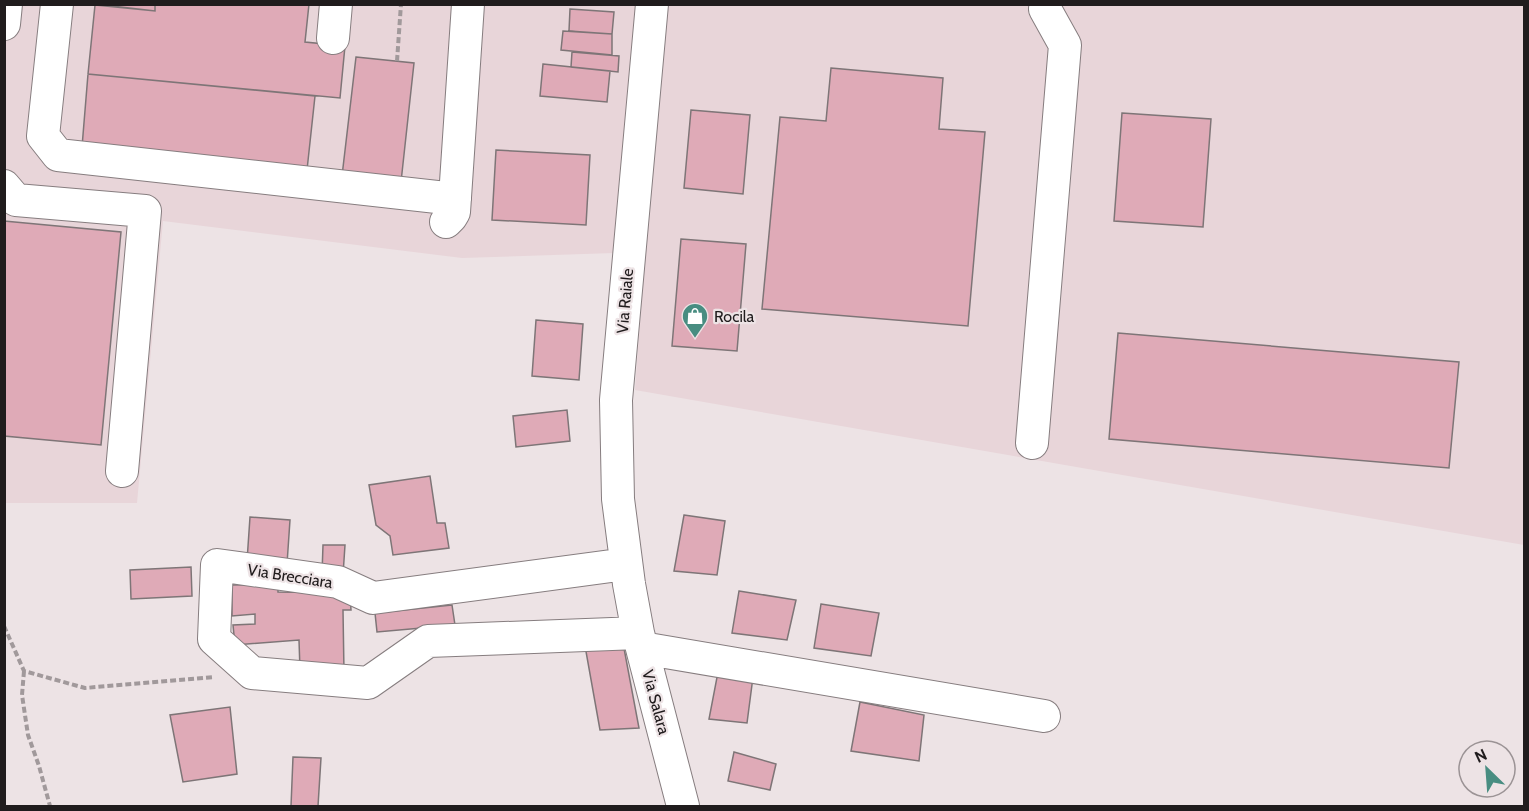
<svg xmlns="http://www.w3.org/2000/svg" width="1529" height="811" font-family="Cabin,sans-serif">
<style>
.built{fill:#e8d5d9}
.building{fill:#dfaab7;stroke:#7e7577;stroke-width:1.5}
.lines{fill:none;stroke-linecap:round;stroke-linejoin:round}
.minor-casing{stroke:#867d7f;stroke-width:34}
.path{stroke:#a1999b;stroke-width:4;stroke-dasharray:6 3;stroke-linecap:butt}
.minor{stroke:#fff;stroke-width:32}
.labels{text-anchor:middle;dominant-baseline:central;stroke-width:4.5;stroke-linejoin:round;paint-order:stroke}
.street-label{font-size:16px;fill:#201c1d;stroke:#ede3e5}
.poi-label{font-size:16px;fill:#201c1d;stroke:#ede3e5;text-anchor:start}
</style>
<rect width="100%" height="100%" fill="#ede3e5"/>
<path class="built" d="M4,5H1524V545L635,390L645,252L462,258L163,221L137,503H5Z"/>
<path class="building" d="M95,4H155V11Z
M155,4H309L305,42L345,46L340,98L88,74L95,5L155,11Z
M570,9L614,12L612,34L569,31Z
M563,31L612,34V55L561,50Z
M572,52L619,56L618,72L571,67Z
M356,57L414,63L401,182L342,176Z
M543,64L610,71L607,102L540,96Z
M831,68L943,78L939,129L985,132L968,326L762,309L780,117L826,121Z
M88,74L315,96L307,170L82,147Z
M691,110L750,115L743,194L684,188Z
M1122,113L1211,119L1203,227L1114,221Z
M496,150L590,155L586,225L492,220Z
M4,221L121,232L101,445L4,436Z
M681,239L746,244L737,351L672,346Z
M536,320L583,324L579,380L532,376Z
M1118,333L1459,362L1449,468L1109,439Z
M567,410L570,441L516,447L513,416Z
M430,476L437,523H445L449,548L393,555L390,536L376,525L369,485Z
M684,515L725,521L717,575L674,571Z
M250,517L290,520L287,564L247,561Z
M323,545H345L343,575L322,574Z
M191,567L192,596L131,599L130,570Z
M278,584V592L350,593L351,610H343L344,673L300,670L299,640L235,645L233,625L255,624V614L232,616V585Z
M739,591L796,600L787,640L732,633Z
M821,604L879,613L871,656L814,648Z
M452,605L455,625L377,632L375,613Z
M623,643L639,728L600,730L585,646Z
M718,672L753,677L747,723L709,719Z
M860,702L924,715L919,761L851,751Z
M230,707L237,774L183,782L170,715Z
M734,752L776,764L770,790L728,781Z
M293,757L321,758L318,806H291Z"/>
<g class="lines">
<g class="minor-casing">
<path id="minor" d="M57,4L43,136L58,155L455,199
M652,4L616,400L618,499L629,584L638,633L683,806
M4,24L6,4
M333,38L336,4
M4,186L16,200L145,211L122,471
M446,222L451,217L454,212L468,4
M1032,443L1065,45L1045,9
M626,564L373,598L338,582L217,565L214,639L252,673L368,683L428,641L638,633
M642,648L1044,716"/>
</g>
<path class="path" d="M397,61L401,4
M4,626L24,671L85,688L214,677
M24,671L22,695L28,735L39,766L50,806"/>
<use href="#minor" class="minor"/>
</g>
<defs>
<g id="shop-pin" transform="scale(1.35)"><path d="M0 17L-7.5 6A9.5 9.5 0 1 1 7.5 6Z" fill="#488d81" stroke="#ede3e5"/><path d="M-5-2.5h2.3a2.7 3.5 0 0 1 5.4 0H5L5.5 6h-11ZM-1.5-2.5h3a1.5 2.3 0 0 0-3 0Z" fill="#fff"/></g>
</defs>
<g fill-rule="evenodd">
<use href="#shop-pin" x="695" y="316"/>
</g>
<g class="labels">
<g class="street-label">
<text transform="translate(625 301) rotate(-85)">Via Raiale</text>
<text transform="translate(290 576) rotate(9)">Via Brecciara</text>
<text transform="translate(656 702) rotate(75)">Via Salara</text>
</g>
<g class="poi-label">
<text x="714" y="316">Rocila</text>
</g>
</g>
<rect width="1529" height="811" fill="none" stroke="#201c1d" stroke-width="12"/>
<g transform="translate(1487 769) rotate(335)"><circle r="28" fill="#ede3e5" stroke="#9b9395" stroke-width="1.5"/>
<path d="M0-4.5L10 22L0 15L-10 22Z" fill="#488d81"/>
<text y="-9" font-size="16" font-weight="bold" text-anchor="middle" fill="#201c1d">N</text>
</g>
</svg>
